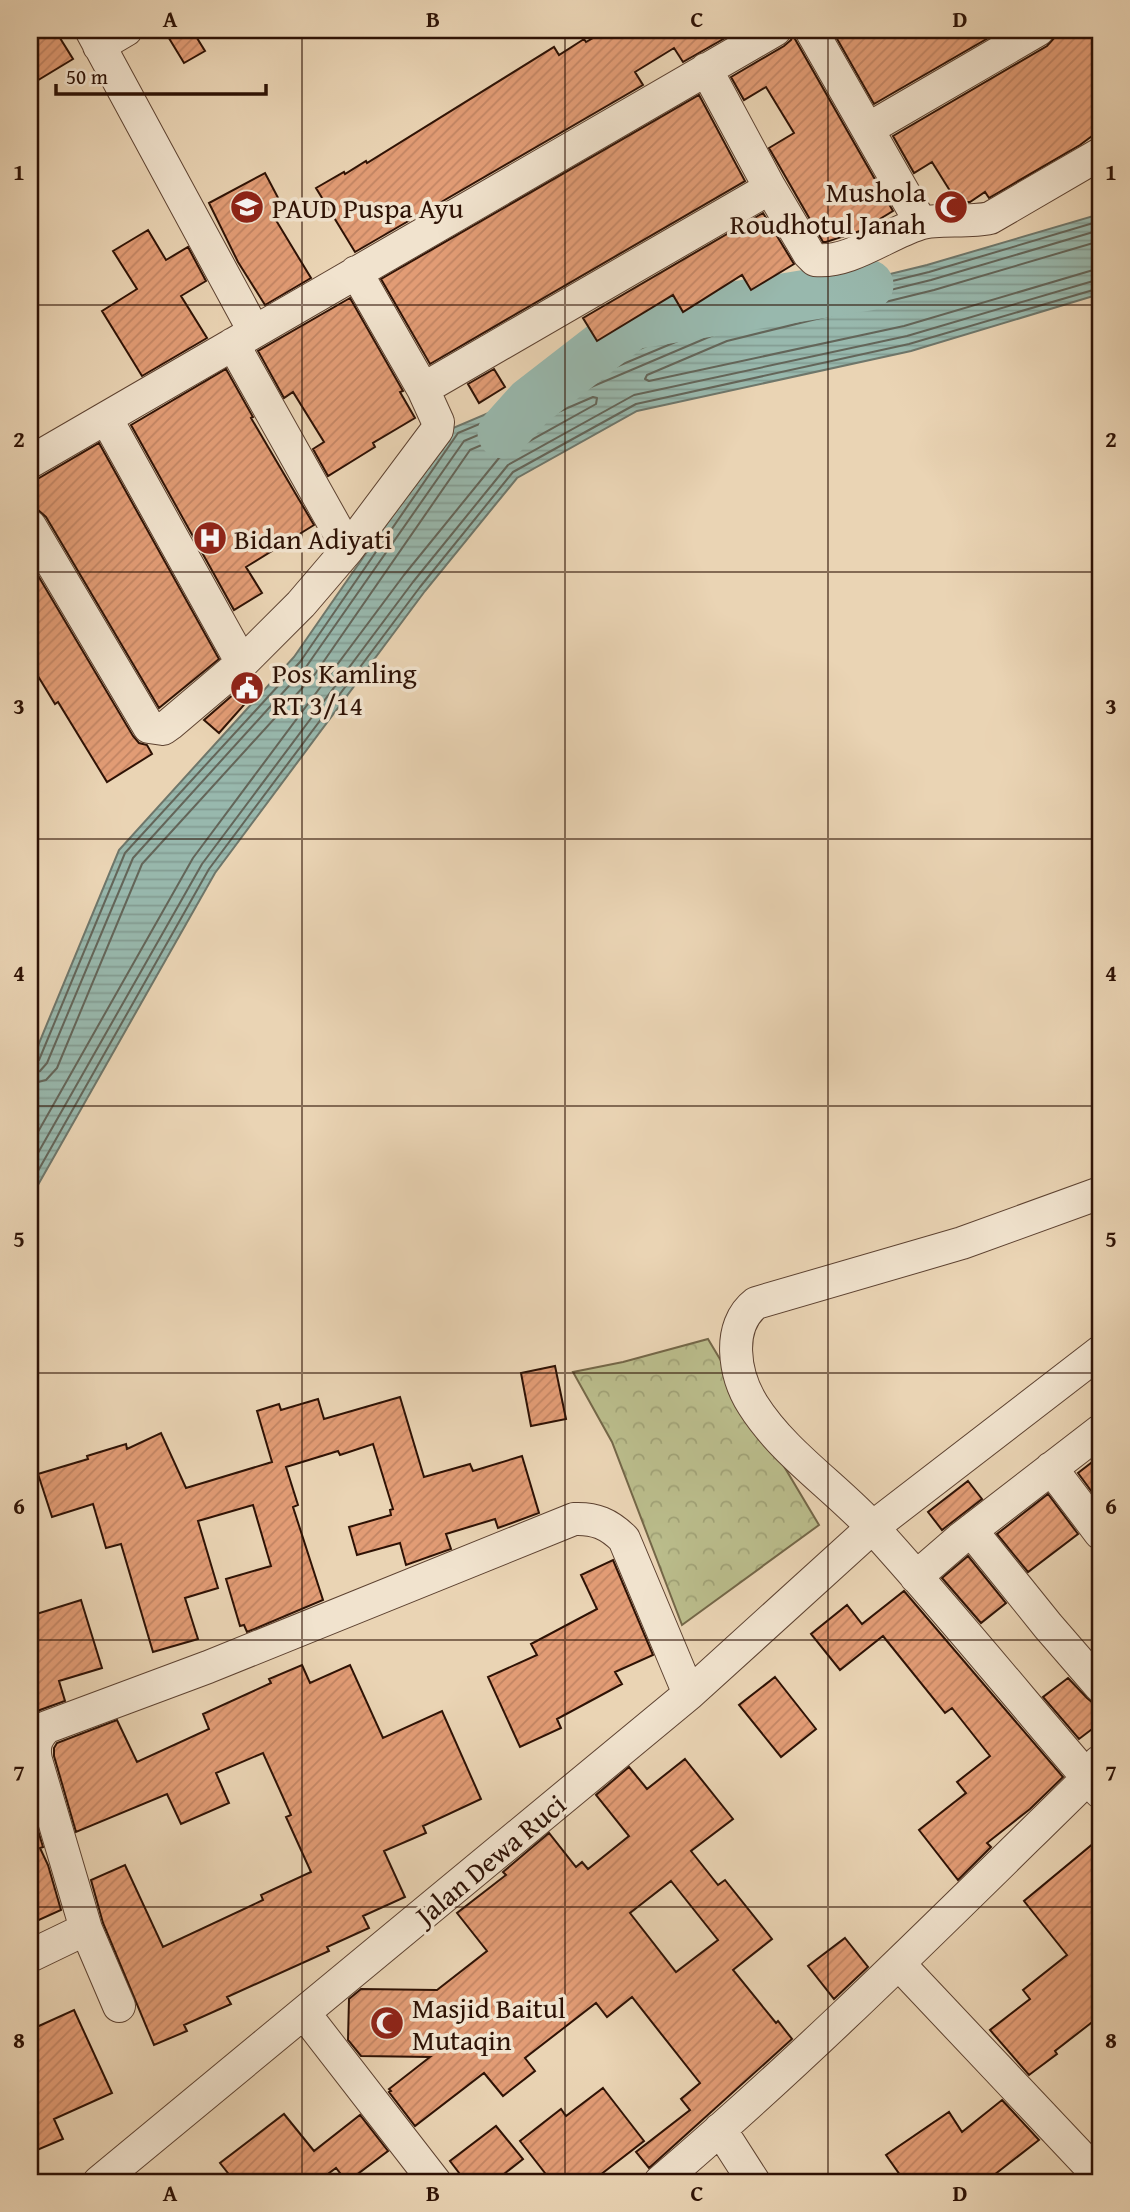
<svg xmlns="http://www.w3.org/2000/svg" width="1130" height="2212" font-family="'Gentium Book Plus',serif">
<style>
.forest{fill:url(#forest-crowns);stroke:#746748;stroke-width:2}
.water{fill:url(#water-rules);stroke:#6e766a;stroke-width:2}
.lines{fill:none;stroke-linecap:round;stroke-linejoin:round}
.shore{stroke:#636559;stroke-width:2}
.river{stroke:#98b8ad;stroke-width:51}
.building{fill:url(#building-hatch);stroke:#2e1205;stroke-width:2;fill-rule:evenodd}
.minor-casing{stroke:#5d4231;stroke-width:34}
.minor{stroke:#f1e3ce;stroke-width:32}
.grid{fill:none;stroke:#2e1205;stroke-width:2;stroke-opacity:0.55}
.labels{text-anchor:middle;dominant-baseline:central;stroke-width:7;stroke-linejoin:round;paint-order:stroke}
.poi-label{font-size:28px;fill:#2e1205;stroke:#f1e3ce;text-anchor:start}
.street-label{font-size:28px;fill:#2e1205;stroke:#f1e3ce}
.neatline{fill:none;stroke:#2e1205;stroke-width:2.5}
.grid-label{font-size:23px;text-anchor:middle;font-weight:bold;fill:#2e1205}
</style>
<defs>
<pattern id="forest-crowns" width="20" height="18" patternUnits="userSpaceOnUse" patternTransform="scale(1.75)"><rect width="20" height="18" fill="#babc8b"/><path d="M2 6a3 3 0 1 1 6 0M12 15a3 3 0 1 1 6 0" fill="none" stroke="#a0a176"/></pattern>
<pattern id="water-rules" width="6" height="5" patternUnits="userSpaceOnUse" patternTransform="scale(1.75)"><rect width="6" height="5" fill="#98b8ad"/><path d="M0 2.5h6" fill="none" stroke="#839d93"/></pattern>
<pattern id="building-hatch" width="6" height="6" patternUnits="userSpaceOnUse" patternTransform="scale(1.75)"><rect width="6" height="6" fill="#e29c75"/><path d="M-1 1l2-2M0 6l6-6M5 7l2-2" fill="none" stroke="#c28564"/></pattern>
</defs>
<rect width="100%" height="100%" fill="#ead4b4"/>
<filter id="stains"><feTurbulence type="fractalNoise" baseFrequency=".00286" numOctaves="4"/><feColorMatrix values="0 0 0 0 .2 0 0 0 0 .09 0 0 0 0 .02 0 0 0 .5 -.17"/></filter>
<radialGradient id="worn" r=".72"><stop offset=".6" stop-color="#630" stop-opacity="0"/><stop offset="1" stop-color="#630" stop-opacity=".3"/></radialGradient>
<path class="forest" d="M708,1339L819,1525L682,1625L612,1442L573,1372L623,1362Z"/>
<path class="water" d="M1100,214V294L911,351L637,411L517,478L425,591L215,873L30,1199V1065L119,850L294,657L453,428L718,316L927,265Z"/>
<g class="lines">
<path class="shore" d="M1100,241L934,290L727,341L647,375L645,379L649,381L904,326L1100,268
M30,1065L35,1064L39,1060L125,853L300,662L458,433L721,323L929,272L1100,221
M30,1073L40,1071L47,1063L133,858L306,667L464,441L723,331L931,280L1100,230
M30,1084L46,1080L57,1068L142,864L315,674L470,450L593,397L597,398L596,404L499,458L404,575L193,858L30,1146
M30,1167L202,864L413,582L508,465L634,395L907,336L1100,279
M30,1185L209,869L420,587L513,472L636,404L909,344L1100,288"/>
<path class="river" d="M503,433L530,403L632,324L868,285"/>
</g>
<path class="building" d="M30,30H55L73,59L30,85Z
M164,30H192L205,51L184,63Z
M607,30H739L683,62L674,48L635,72L643,85L355,252L316,188L344,172L345,174L366,161L367,163L554,47L559,55L584,39L586,42Z
M832,30H1002L874,104Z
M1067,30H1100V130L1080,145L989,198L985,192L970,202H957L932,162L914,173L893,136L1047,46L1055,37Z
M793,32L795,39L893,211L860,231L826,242H823L769,148L794,133L766,87L744,100L731,77L784,46L791,40Z
M699,95L745,181L430,364L381,279Z
M265,173L285,211L274,217L311,278L265,305L238,262L209,203Z
M763,213L794,264L751,290L742,275L683,312L673,295L597,341L583,318Z
M148,230L166,260L188,247L206,281L181,296L207,338L142,376L102,311L137,289L113,251Z
M350,298L403,391L400,392L415,418L373,443L375,447L328,476L313,449L324,442L293,392L284,398L258,351Z
M226,369L253,417L251,418L314,525L246,567L262,593L234,610L131,425Z
M494,369L505,387L479,403L468,384Z
M99,443L219,659L159,708L46,517L38,510L30,508V480L39,478Z
M30,562L133,736L139,743L147,745L152,754L107,782L58,702L55,704L30,663Z
M250,680L258,689L219,733L204,720Z
M555,1366L566,1419L531,1426L521,1373Z
M400,1397L424,1477L470,1464L473,1471L522,1456L539,1513L498,1528L495,1519L446,1534L451,1549L406,1565L400,1543L357,1555L349,1527L391,1515L390,1510L393,1509L373,1444L340,1455L338,1451L286,1467L298,1505L293,1507L323,1600L247,1632L244,1625L240,1626L226,1579L271,1566L253,1505L198,1521L218,1588L185,1598L198,1639L153,1652L121,1544L106,1548L93,1504L52,1517L38,1474L88,1459L87,1456L126,1444L127,1449L161,1433L186,1488L272,1462L257,1411L279,1404L281,1410L318,1399L324,1419Z
M1100,1456V1503L1078,1473Z
M968,1481L982,1499L942,1530L928,1512Z
M1048,1494L1078,1534L1028,1572L997,1534Z
M968,1556L1006,1603L981,1623L942,1578Z
M613,1560L653,1655L615,1672L622,1684L557,1719L561,1728L520,1747L488,1677L537,1655L531,1644L597,1609L581,1575Z
M904,1591L1063,1777L1030,1809L987,1843L991,1847L958,1880L919,1830L966,1793L957,1782L990,1756L952,1708L945,1713L883,1636L840,1670L811,1634L847,1605L862,1624Z
M81,1600L102,1668L59,1681L65,1701L40,1710L30,1718V1616Z
M302,1665L310,1683L350,1665L383,1738L442,1711L481,1799L423,1826L426,1833L384,1851L405,1897L363,1916L369,1928L327,1947L329,1951L227,1997L231,2004L184,2025L187,2031L154,2045L103,1923L91,1880L125,1865L163,1947L263,1900L261,1895L311,1872L286,1817L291,1815L263,1753L216,1773L229,1803L181,1824L167,1794L76,1832L54,1756V1748L57,1743L117,1720L137,1762L209,1729L203,1714L271,1683L269,1679Z
M775,1677L816,1729L781,1757L739,1705Z
M1068,1678L1087,1698L1093,1703L1100,1704V1723L1079,1739L1043,1697Z
M685,1759L733,1819L691,1851L718,1885L725,1880L772,1939L733,1970L776,2023L778,2021L792,2039L649,2168L636,2152L690,2110L681,2099L700,2083L632,1997L607,2017L596,2003L525,2058L535,2071L503,2096L484,2073L415,2126L389,2092L391,2091L389,2089L430,2057L361,2056L348,2040L349,1999L361,1989L437,1990L487,1951L457,1913L506,1875L503,1872L549,1833L576,1867L582,1862L588,1869L629,1836L596,1795L629,1767L647,1789ZM671,1881L718,1940L676,1972L630,1913Z
M30,1804L43,1847L40,1848L48,1865L61,1910L30,1924Z
M1100,1838V2016L1055,2051L1057,2054L1029,2075L990,2030L1030,1999L1023,1990L1067,1955L1024,1901Z
M845,1938L868,1967L834,1999L808,1966Z
M74,2010L112,2093L54,2119L63,2139L30,2153V2030Z
M603,2088L644,2141L591,2182H552L520,2141L561,2109L566,2116Z
M1002,2100L1039,2140L985,2182H905L886,2155L949,2112L962,2132Z
M284,2114L314,2151L360,2115L388,2151L347,2182L336,2168L317,2182H235L220,2163Z
M496,2126L523,2159L494,2182H466L450,2161Z"/>
<g class="lines">
<g class="minor-casing">
<path id="minor" d="M91,30L254,331
M811,30L921,223
M99,46L126,30
M706,69L770,188L809,254L815,260C849,264 887,234 919,224C936,218 968,223 990,218L1100,154
M868,129L1038,30
M356,272L423,389L770,188
M233,344L348,549L301,604L242,663
M30,462L775,30
M30,526L149,727L163,729L170,724L242,663L106,418
M348,549L437,430L438,422L423,389
M1100,1193L962,1243L756,1303C726,1326 734,1375 753,1405C784,1454 836,1487 875,1530C952,1615 1025,1705 1100,1792
M1051,1468L1100,1533
M970,1533L978,1539L1048,1626L1100,1686
M916,1577L960,1539L1100,1431
M86,1929L119,2006
M30,1956L86,1929L36,1760C33,1746 36,1737 47,1727L208,1667L574,1519C595,1518 609,1524 624,1539L689,1694
M899,1964L1100,2177
M304,2013L435,2182
M720,2129L754,2182
M99,2182L689,1694L873,1527L1100,1352
M660,2182C809,2055 948,1915 1088,1778L1099,1762"/>
</g>
<use href="#minor" class="minor"/>
</g>
<path class="grid" d="M302,30V2182M565,30V2182M828,30V2182M30,305H1100M30,572H1100M30,839H1100M30,1106H1100M30,1373H1100M30,1640H1100M30,1907H1100"/>
<defs>
<g id="school-disc" transform="scale(1.75)"><circle r="9.5" fill="#8f2418" stroke="#f1e3ce"/><path d="M0-5L7-2L0 1L-7-2ZM-4 1L0 2.5L4 1V4Q0 6-4 4Z" fill="#fff"/></g>
<g id="mosque-disc" transform="scale(1.75)"><circle r="9.5" fill="#8f2418" stroke="#f1e3ce"/><path d="M3.5-4.9A6 6 0 1 0 3.5 4.9A5 5 0 1 1 3.5-4.9Z" fill="#fff"/></g>
<g id="hospital-disc" transform="scale(1.75)"><circle r="9.5" fill="#8f2418" stroke="#f1e3ce"/><path d="M-5-5h3v3.5h4V-5h3V5h-3V1.5h-4V5h-3Z" fill="#fff"/></g>
<g id="civic-disc" transform="scale(1.75)"><circle r="9.5" fill="#8f2418" stroke="#f1e3ce"/><path d="M-.6-6.5H3V-4.5H.6V-3L4-1V1h2V6H-6V1h2V-1L-.6-3ZM-1.2 2.5V6h2.4V2.5Z" fill="#fff"/></g>
</defs>
<g fill-rule="evenodd">
<use href="#school-disc" x="247" y="207"/>
<use href="#mosque-disc" x="951" y="207"/>
<use href="#hospital-disc" x="210" y="538"/>
<use href="#civic-disc" x="247" y="688"/>
<use href="#mosque-disc" x="387" y="2023"/>
</g>
<g class="labels">
<g class="poi-label">
<text x="926" y="191" text-anchor="end">Mushola<tspan x="926" dy="32">Roudhotul Janah</tspan></text>
<text x="272" y="207">PAUD Puspa Ayu</text>
<text x="234" y="538">Bidan Adiyati</text>
<text x="272" y="672">Pos Kamling<tspan x="272" dy="32">RT 3/14</tspan></text>
<text x="412" y="2007">Masjid Baitul<tspan x="412" dy="32">Mutaqin</tspan></text>
</g>
<g class="street-label">
<text transform="translate(490 1859) rotate(-40)">Jalan Dewa Ruci</text>
</g>
</g>
<rect width="1130" height="2212" fill="none" stroke="#ead4b4" stroke-width="77"/>
<path d="M56 84v10h210v-10" fill="none" stroke="#2e1205" stroke-width="3.5"/>
<text x="66" y="84" font-size="21" fill="#2e1205" stroke="#f1e3ce" stroke-width="5" paint-order="stroke">50 m</text>
<rect x="38" y="38" width="1054" height="2136" class="neatline"/>
<g class="grid-label">
<text x="170" y="27">A</text>
<text x="433" y="27">B</text>
<text x="697" y="27">C</text>
<text x="960" y="27">D</text>
<text x="19" y="180">1</text>
<text x="1111" y="180">1</text>
<text x="19" y="447">2</text>
<text x="1111" y="447">2</text>
<text x="19" y="714">3</text>
<text x="1111" y="714">3</text>
<text x="19" y="981">4</text>
<text x="1111" y="981">4</text>
<text x="19" y="1247">5</text>
<text x="1111" y="1247">5</text>
<text x="19" y="1514">6</text>
<text x="1111" y="1514">6</text>
<text x="19" y="1781">7</text>
<text x="1111" y="1781">7</text>
<text x="19" y="2048">8</text>
<text x="1111" y="2048">8</text>
<text x="170" y="2201">A</text>
<text x="433" y="2201">B</text>
<text x="697" y="2201">C</text>
<text x="960" y="2201">D</text>
</g>
<rect width="100%" height="100%" filter="url(#stains)"/>
<rect width="100%" height="100%" fill="url(#worn)"/>
</svg>
